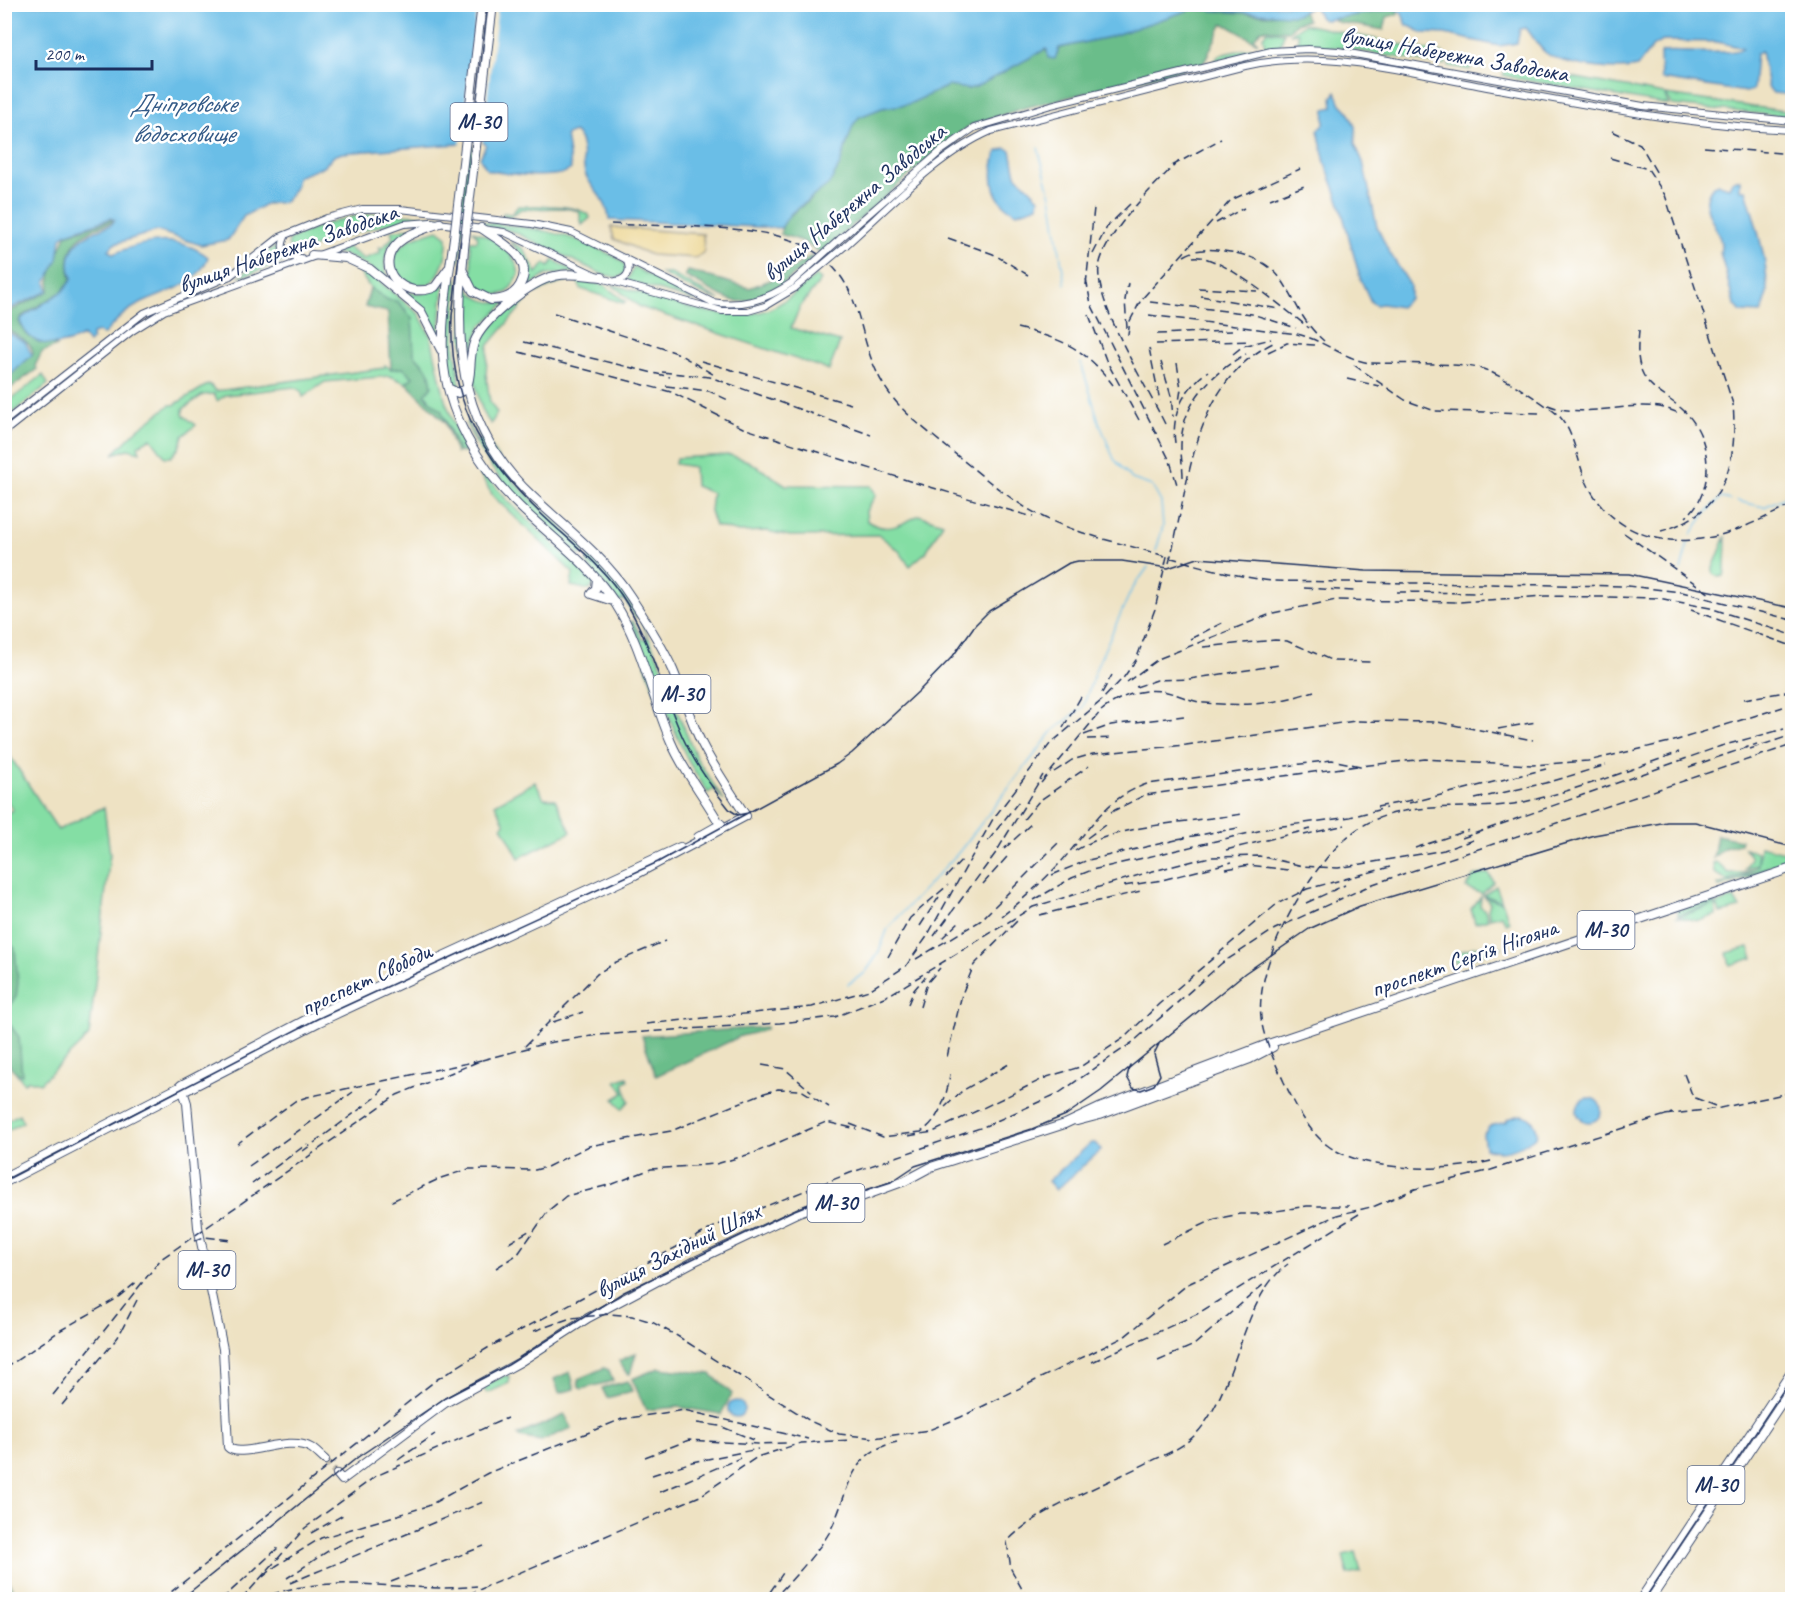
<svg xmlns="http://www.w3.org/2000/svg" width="1797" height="1604" font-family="Caveat,sans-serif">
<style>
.green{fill:#84dea4;stroke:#508681;stroke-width:1.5}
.forest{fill:#6bbd8a;stroke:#437674;stroke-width:1.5}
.sand{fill:#eeda9e;stroke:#84847e;stroke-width:1.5}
.water{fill:#6bbee7;stroke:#4376a2;stroke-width:1.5}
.pier{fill:#eee2c3}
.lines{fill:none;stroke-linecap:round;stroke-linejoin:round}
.stream{stroke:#6bbee7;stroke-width:1.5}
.highway-tunnel{stroke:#c4beaf;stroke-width:8;stroke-dasharray:8 4;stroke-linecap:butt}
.major-casing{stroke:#3b4a6d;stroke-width:8}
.highway-casing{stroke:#3b4a6d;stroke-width:10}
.major{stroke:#fff;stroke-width:6}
.highway{stroke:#fff;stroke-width:8}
.tram{stroke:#1b2f5e;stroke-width:1.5}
.rail{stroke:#1b2f5e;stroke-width:1.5;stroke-dasharray:9 4.5;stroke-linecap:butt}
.major-bridge-casing{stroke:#3b4a6d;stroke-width:8;stroke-linecap:butt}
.highway-bridge-casing{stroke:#3b4a6d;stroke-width:10;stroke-linecap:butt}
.major-bridge{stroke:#fff;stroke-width:6}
.highway-bridge{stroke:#fff;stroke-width:8}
.labels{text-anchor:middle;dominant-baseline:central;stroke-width:5;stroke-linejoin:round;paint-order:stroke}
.shield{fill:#fff;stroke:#5f6d8e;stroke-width:1.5}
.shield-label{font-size:22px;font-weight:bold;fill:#1b2f5e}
.street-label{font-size:24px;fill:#1b2f5e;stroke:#fff}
.water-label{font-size:26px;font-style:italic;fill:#335a87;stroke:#fff}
</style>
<rect width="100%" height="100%" fill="#fff"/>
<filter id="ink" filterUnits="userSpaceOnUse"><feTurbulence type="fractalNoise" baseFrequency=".0167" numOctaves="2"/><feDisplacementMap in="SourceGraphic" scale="12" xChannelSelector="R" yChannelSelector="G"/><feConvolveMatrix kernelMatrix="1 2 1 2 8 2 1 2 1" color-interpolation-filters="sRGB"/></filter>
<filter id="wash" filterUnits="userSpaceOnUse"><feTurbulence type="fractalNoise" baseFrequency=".008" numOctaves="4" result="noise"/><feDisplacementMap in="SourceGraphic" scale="24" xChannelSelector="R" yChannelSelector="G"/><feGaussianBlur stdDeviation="1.35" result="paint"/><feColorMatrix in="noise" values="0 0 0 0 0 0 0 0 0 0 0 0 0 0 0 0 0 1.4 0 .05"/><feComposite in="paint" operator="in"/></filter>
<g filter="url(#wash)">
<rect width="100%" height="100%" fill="#eee2c3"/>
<path class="green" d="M485,5H489L464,220C512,226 561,228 605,252C613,256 623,259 626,268L624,274L618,278L602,274L512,231L464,222L459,261H455L459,221C396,214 361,231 303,251L291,250L288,245L290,240C355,206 390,212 460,220Z
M1304,24L1444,54L1446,64L1444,65L1341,48L1293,45L1298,42V33L1290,34Z
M1267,31L1284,33L1280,47H1265L1263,37Z
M1251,48L1257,51L1214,62L1219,55Z
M1452,56L1473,60L1470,70L1449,66Z
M1505,65L1664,94L1669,105L1519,79L1503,75Z
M1666,95L1792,112V117L1672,105Z
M518,206C541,207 570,202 589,215L590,218L582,225L579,211L565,208L521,209L510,217L503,216V213L512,214Z
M416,227C409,234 393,236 388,249C372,286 417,308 444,283L439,338C436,331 433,323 428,317C409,295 360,254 331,252L347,247L364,259L380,253L379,247L382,248L393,237L391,231Z
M438,230L447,237C448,253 442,276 429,284L409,285C396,277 391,266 396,251L410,239Z
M473,231C493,237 517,252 519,275L508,292C493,298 483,294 473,283L470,241H477L478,237Z
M510,242L523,248L537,273L545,263L549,267L554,260L575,272L546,275L520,292C532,272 526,257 510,242Z
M274,247L283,262L238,278Z
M351,262L369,273L419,314L431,337L445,400L465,452H459L441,410L430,401L425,393L432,386L429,371L414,354L411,323L406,310L397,301L388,300L370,288L359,271L347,264Z
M634,267L696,301L627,281Z
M660,273L671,274L720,300L702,294Z
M816,276L821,280L800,307L791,328L840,342L829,370L640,307L611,284C655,296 723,326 767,310C785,303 801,288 816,276Z
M563,278L571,279L532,294L488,346L486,374L490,402L497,413L491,424C484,416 480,405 478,395C473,378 471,356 479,340C492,316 537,284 563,278Z
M452,279H457L455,348L461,390H454C444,352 447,317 452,279Z
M577,280L604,285L626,302L623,303L581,289Z
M465,284C476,301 489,304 507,302L480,327L467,366L462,336Z
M385,365L391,369L403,368L413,377L406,383L390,376L325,382L303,397L301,391L294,387L226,395L217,401L214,394L203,395L183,409V415L196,425L183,436L179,448L171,457H165L151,438L138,446L140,452L128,449L113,454L138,429L170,405H174L209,384L216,391L384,368Z
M43,375L48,384L5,419V404Z
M473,420L514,482L586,550L580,556C536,515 490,480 466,423L468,422L477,442L482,439Z
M730,455L748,461L786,485L871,486L876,495L866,511L867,521C887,534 901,525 919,515L943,523L926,552L910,566L899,551L879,535L790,536L767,531L739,532L715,526L710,511L712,493L695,486L694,467L675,464L676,458Z
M469,456L507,500L592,580L595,582L590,590L571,586L573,573L493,496Z
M1726,536L1725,571L1724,576L1718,577L1713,573V568Z
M588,556C605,559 630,601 638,617H635L624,599L619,602L587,564Z
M633,621L643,640L648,638L641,621L667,677L670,671L679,695L672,699L697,759L724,801L714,789L708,793L688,761L663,703L667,701L659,703L645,664L648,661L631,622Z
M4,747L58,830L104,807L110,854L89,1036L40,1083L29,1080L24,1083L5,1058L4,814L13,810L5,799Z
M535,782L544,798L555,799L571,832L519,858L502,826L505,824L495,804Z
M1760,846L1789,853V860L1727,880L1714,873L1713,863L1716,862L1728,873H1744L1758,866Z
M1745,848L1757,852L1758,864L1745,869L1751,858Z
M1768,869L1769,872L1719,887L1718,885Z
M1488,873L1494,882L1482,894L1466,888L1474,876Z
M1496,886L1502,902L1484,895Z
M1484,896L1503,903L1509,922L1506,923L1501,915L1490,918L1488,910L1490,903Z
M1481,897L1480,906L1485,910L1488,919L1475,923L1471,909Z
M1734,898L1740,908L1720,913L1717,904Z
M1713,899L1714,903L1678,915V910Z
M1715,904L1716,915L1699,921L1678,917Z
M1487,945L1495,948L1503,947L1455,963V954L1476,946L1478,951V947Z
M1749,947L1753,958L1730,965L1727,953Z
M627,1077L628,1080L623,1083L629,1101L622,1109L614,1099L624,1093L616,1081Z
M19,1114L23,1122L5,1132V1122Z
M506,1375L510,1377L509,1383L488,1393L485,1391L483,1386Z
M1356,1552L1361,1572L1348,1575L1343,1555Z"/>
<path class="forest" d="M1390,8L1399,10L1398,14L1387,17L1384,30L1338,22L1333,19Z
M1192,9L1268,15L1303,12L1308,20L1296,23L1289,31L1262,29L1254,38L1258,43L1223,23L1203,64L1024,108L971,125L946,143L821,253L802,241L780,234L784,220L811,199L839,167L853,125L859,117L882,108L909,104L948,86L968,89L976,87L1044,50L1057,54L1059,48L1109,37Z
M113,219L112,222C83,231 61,244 71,279L63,291L22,316L19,321C26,342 42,342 57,346L42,352L35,366L37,369L5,392V380L33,354C32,339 13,337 5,326V314L49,291L51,273L66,235Z
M811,256L813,259C795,274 757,309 731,300C715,294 700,284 685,276L688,271L749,288L779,277Z
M370,288L388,300L397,301L412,318L414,354L429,371L432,386L425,394L430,401L441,410L459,452L456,453L445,422L406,383L413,377L403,368L391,369L388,312L365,307Z
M1717,835L1741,840L1740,844L1724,848L1713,858Z
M5,937L15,949L18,983L16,997L5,1011Z
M4,1017L19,1037L22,1075C0,1068 4,1036 4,1017Z
M766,1027V1030L741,1036L656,1076L642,1036Z
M636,1353L630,1374H627L619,1361Z
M604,1368L609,1370L613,1381L582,1389L579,1387L578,1379Z
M659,1368L711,1374L732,1394L721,1414L678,1407L646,1410L632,1379Z
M570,1372L575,1389L559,1393L554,1379Z
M628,1381L632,1391L607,1398L602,1388Z
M565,1415L572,1428L541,1441L519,1437L518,1435Z
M5,1574L13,1590V1596L5,1599Z"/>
<path class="sand" d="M611,227L703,234L704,252L696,258L651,255L614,239Z"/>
<path class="water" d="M5,5H1792V95L1773,93L1768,87L1761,51L1756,54L1753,90L1746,92L1661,79L1660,56L1662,52C1679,50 1733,56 1743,48L1717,42L1663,41L1653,46L1637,67C1617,72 1563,66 1546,53C1537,46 1533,36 1526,28L1520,29L1517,43L1499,46L1445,34L1423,33L1407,25L1401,12L1395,9L1325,20L1320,18L1314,6L1298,14L1291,15L1192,9L1109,37L1059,48L1055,59L1048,58L1047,49L1044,50L976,87L968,89L948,86L909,104L882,108L859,117L853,125L839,167L829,184L790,214L781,228L609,220C608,199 591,190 585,173C582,162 584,137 574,132L566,135L571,169C557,181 505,174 487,170L480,158L486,145L483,142L342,153L334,156L323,167L297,177L295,188L285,202L266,204L244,216L228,240L201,245L157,231L114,244L109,250L113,254C145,240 178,234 208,257C196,291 157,292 131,309C119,316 112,326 103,335L98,332L92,334V340L88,343L83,336C60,348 30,350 20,321L23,317L63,291L72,279C71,274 69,270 69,265C69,239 92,233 112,224L115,220L111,218L65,234L61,238L58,259L46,282L48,291L5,311Z
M1336,92L1341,104L1349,112L1356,129L1355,144L1363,162L1377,227L1388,250L1410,285V298L1400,307L1382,304L1376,305L1371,302L1360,278L1339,201L1325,163L1318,130L1324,124L1325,109L1333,107L1332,97Z
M1005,148L1011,150L1016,175L1039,198L1038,206L1017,213C991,202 988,176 997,152Z
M1737,180H1740V190H1746C1754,219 1778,286 1761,313L1741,312L1734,304L1720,252C1727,230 1693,211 1713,186L1718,184L1729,187L1732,181Z
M5,331L25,342L32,355L5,380Z
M1577 1110a12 12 0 1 1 24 0a12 12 0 1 1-24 0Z
M1520,1115C1531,1115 1539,1126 1536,1137C1521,1147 1502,1156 1485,1148L1483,1135L1490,1126L1506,1122L1508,1119Z
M1091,1143H1095L1101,1150L1056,1190L1048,1181Z
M728 1409a8 8 0 1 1 16 0a8 8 0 1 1-16 0Z"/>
<path class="pier" d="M477,5H498L482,145L460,147Z"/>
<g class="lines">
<path class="stream" d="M1038,148L1051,196L1065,284
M1081,363L1099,422L1114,459L1132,479L1152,486L1161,502L1163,526L1156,551
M1737,501L1764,507L1792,494
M1691,535L1705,514L1721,498L1730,500
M1681,570L1688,543
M848,984L865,973L878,954L888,928L959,852L1053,731L1083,707L1097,666L1131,591L1148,567"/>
</g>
</g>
<g filter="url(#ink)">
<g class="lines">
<path class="highway-tunnel" d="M325,1460L337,1474"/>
<g class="major-casing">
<path id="major" d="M286,235C278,251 285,257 301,258
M840,239L941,151L974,128L1051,105L1271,51L1308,49L1338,51L1643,106L1792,121
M845,246C889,207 938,154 991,131L1245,66C1325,48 1403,72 1482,86C1585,105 1688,125 1792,130
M616,281C629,279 632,268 625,258
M4,422L144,313L230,276L280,237L327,218L362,209H400L532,224L571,232L712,302C742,307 766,300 791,283
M4,432L132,331L164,311L404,224L431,222L504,232L604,279L722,311H748L765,306L795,288
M4,1176L181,1085
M4,1184L183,1092"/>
</g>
<g class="highway-casing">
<path id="highway" d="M440,223C426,229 408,233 398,243C372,268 404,301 435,287L448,269
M454,238C449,276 441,316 443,355C446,413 479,467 519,506C552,538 590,564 615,603C642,645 651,696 671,742C684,773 706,798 722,828
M312,255L346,258L370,269L421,311L441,350
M463,271L473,291L491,300C503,300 514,296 520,285C536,257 499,241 481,228
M448,388L458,393L466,389C473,375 468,359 474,343C482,320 531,281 555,276C570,272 586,276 602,277
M597,579L596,588L591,594L613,601
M698,837L721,824
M183,1092L319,1022L635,875L746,816C731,792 714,768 701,742C690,719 683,694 673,670C662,645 645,619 630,596C605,557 565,527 532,496C453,421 455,338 465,239
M1077,1121L1100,1115L1250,1059L1273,1047
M325,1460C320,1456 316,1451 311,1448C288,1434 240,1460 228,1447L223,1349L198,1227L187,1103L181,1085L315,1015L680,847
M337,1474L342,1480L445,1403L520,1362L588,1318L695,1261L799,1212L816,1206L853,1200L905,1181L931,1167L1065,1124L1099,1108L1268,1044L1792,868
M1640,1600L1792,1371
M1650,1600L1792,1387"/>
</g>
<use href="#major" class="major"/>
<use href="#highway" class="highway"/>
<path class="tram" d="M488,4L452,316C448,408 488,466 553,525C580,549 608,572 627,604C652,646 663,694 683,738C695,764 712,788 730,810L738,815L748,813
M1130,1065L1127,1077L1133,1088L1141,1090L1154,1085L1160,1075L1154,1054L1159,1044
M4,1181L317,1019L658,862L837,764L852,753L919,691L953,656L975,625L989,611L1069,563L1078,561H1122L1168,568L1198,558L1366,571L1629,574L1792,608
M180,1600L358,1457L445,1398L508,1365L624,1292L792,1211L830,1196L850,1195L891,1182L915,1166L1032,1129L1066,1115L1101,1091L1245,973L1309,929L1360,906L1594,835L1667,822H1695L1792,847
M1644,1600L1792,1377"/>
<path class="rail" d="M1612,131L1640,144L1658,175
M1704,147L1792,154
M1610,158L1648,169L1665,195L1733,404C1738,464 1725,513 1661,531
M1791,164H1792
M1172,166L1221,139
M1270,199L1307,185
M1216,223L1244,208
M611,224C660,227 761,223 803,245C868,279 852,330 882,382C897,409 926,430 949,449C977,471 1005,497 1037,514C1070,531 1107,540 1144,550C1186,562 1227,575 1271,581L1628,586L1682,592L1792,620
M948,238L993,254L1028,275
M1093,254L1107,227L1130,204
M1184,256C1197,248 1210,249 1224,251C1298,261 1281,304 1324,341
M1193,257C1218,252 1287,311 1309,328
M1086,279L1091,304L1170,461L1178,488
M1086,285L1094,208
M1198,288L1257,291
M1201,296L1279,309
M1150,302L1252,314L1296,328
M554,313L677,353L716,376
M1089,315L1106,360L1139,420
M1149,315L1297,334C1323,340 1343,358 1369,363C1400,364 1454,362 1483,369C1498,373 1545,404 1557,414C1575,430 1577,464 1588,485C1615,539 1674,551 1730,532C1751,525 1772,514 1792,505
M1017,328C1062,339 1084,347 1113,385
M1127,328L1125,300L1128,283
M1639,330C1638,345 1636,358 1642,372C1649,389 1668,397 1682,409C1712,435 1717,490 1686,517
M1157,334L1232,331
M1128,335L1130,321L1141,300L1231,200L1300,169
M524,342L670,377
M1156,344L1250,341
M1149,348L1160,401
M519,352L671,392L743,428L916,483L1033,517
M1268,352L1287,343L1314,345
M1233,354L1243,346L1271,339
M701,361L851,404
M1161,362L1171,396L1173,417
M1177,363L1181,389L1179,402
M1354,365L1405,400L1435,411L1539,413
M662,372L710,377L871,435
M1347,379L1379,386
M666,386L709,391L728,400
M1548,405C1587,422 1641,394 1678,413
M1165,424C1148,389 1094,302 1099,267C1104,234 1155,184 1179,161
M1175,443C1171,413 1184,389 1208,371
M1183,477C1183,468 1181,458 1181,449C1180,405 1210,374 1246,354
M1624,533L1710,594
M1169,563C1190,484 1191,383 1275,342
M1304,588L1355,591
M1397,592L1481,593
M1691,610L1792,646
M1190,639L1224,622
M1203,647L1275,640L1287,641L1333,661L1370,662
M1127,682L1158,659L1273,613L1336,600L1459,602L1545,596L1658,598L1710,608L1792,635
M1136,687L1157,680L1190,679L1279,665
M1102,693L1112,675
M1744,699L1792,691
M1101,711C1122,694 1148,685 1174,694C1185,697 1194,702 1205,703C1246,706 1274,705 1314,691
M1063,728L1082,695
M1498,729L1536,722
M1084,735L1111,725L1184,716
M1087,739L1114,738
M1750,749L1792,735
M1689,767L1757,744
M1054,772L1072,760L1093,754L1186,745L1355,721L1437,722L1533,740
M1041,783L1101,711
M1475,799L1550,782L1606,765
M1409,803L1546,769
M1377,807L1418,799
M1111,812L1145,795L1357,766
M1024,819L1039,801L1089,766
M1304,835L1345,825
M1087,838L1105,825
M1462,838L1721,746L1784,729
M1177,839L1238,828
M988,841L1019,801
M1415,848L1469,830
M1004,849L1032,823
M1226,850L1311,829
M1075,851C1113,825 1197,821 1243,814
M1226,869L1249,865L1288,870
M1052,875L1088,860L1185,838
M946,877L964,858
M983,884L1007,857
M1124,886L1162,880L1232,862
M1034,900L1072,878L1092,870L1275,827L1350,817L1386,808
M1306,903L1345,885
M1039,915L1141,891
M1002,916C1023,900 1042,882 1060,863C1089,831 1103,799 1147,784L1332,760L1360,766L1425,759L1533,765L1588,761L1674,741L1783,707
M920,926L939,897
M934,936L995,854L1043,775
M942,938L960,921
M888,957L910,918L948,885
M916,959L980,921L1060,841
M908,1004L914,990L925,977
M920,1007L927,983L940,968
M553,1022L583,1012
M646,1024L812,1007L869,990L906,966L926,938L993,819L1050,744L1101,701L1124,677L1136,660L1155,609L1168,552
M525,1046L597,974L614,963L665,941
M947,1057L962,994L974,965L1017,921
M482,1060L547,1043L598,1035L780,1023L835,1017L889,995L1033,907L1149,872L1210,857L1259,856L1303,866L1338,868L1444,850L1473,840
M762,1065L785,1069L812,1092
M1684,1074L1693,1097L1715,1106
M945,1107L962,1091L1009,1064
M1665,1115L1720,1108L1788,1093
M850,1124L883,1137L921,1132C940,1120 947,1095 950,1074
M908,1136L933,1132L1047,1077L1080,1067L1125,1037L1159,1004L1277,904L1307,889L1390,867
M303,1151L375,1098L383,1089
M1491,1161C1448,1172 1364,1173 1327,1145C1307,1130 1295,1104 1284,1082C1275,1062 1264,1041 1261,1018C1255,963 1305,874 1346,838C1397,793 1463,815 1524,802C1577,790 1628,771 1679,752
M249,1166L353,1092
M252,1184L307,1144
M392,1201L441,1178L469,1169L535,1170L547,1167L589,1146L671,1131L761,1094L778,1089L801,1090L829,1107
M194,1241L204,1237L232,1240
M509,1243L532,1229
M1162,1244L1215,1219L1240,1214H1258L1307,1206H1349
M496,1268L518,1254L548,1211L566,1196L613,1184L651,1169L716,1164L754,1153L826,1122L857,1129
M534,1331L571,1318L611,1314L632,1316L652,1322L679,1337L810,1421L839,1434L874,1438L929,1430L961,1417L1124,1337L1188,1284L1337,1215L1375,1206L1415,1189L1491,1170L1672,1113
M1158,1361L1194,1345L1264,1284
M1092,1362L1197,1314L1359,1214
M4,1369L61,1330L116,1299L139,1280
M53,1395L161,1259L397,1095L482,1060L307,1097L295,1101L237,1144
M62,1405L118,1337L137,1300
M697,1423L720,1426L754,1440
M645,1457L689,1440L758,1444L786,1443
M398,1460L435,1434
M652,1475L692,1462L758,1449
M660,1492L740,1458
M311,1533L345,1514
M263,1577L276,1566L321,1538L428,1506L488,1473L622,1419L684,1410L808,1439
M287,1578L331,1549L365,1534
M391,1582L484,1546
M290,1583L483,1502
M770,1592L783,1573
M161,1600L436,1380L491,1346L718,1225L850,1173L983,1127L1059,1093L1133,1042L1222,963L1275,929L1373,884L1792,745
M221,1600L279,1547
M241,1600L305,1528L376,1476L507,1418
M258,1600C328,1568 404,1595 477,1586
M455,1600L700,1496L757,1457L801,1443L850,1440
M771,1600C786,1588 820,1549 829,1533C850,1494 846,1453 897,1442
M1028,1600L1011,1569L1007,1542C1032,1512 1112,1481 1149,1462C1165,1455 1184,1447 1196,1434C1239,1387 1240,1299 1288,1264"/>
<g class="major-bridge-casing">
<path id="major-bridge" d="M791,283L840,239
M795,288L845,246"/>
</g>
<g class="highway-bridge-casing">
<path id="highway-bridge" d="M454,238L482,4
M465,239L493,4"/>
</g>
<use href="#major-bridge" class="major-bridge"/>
<use href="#highway-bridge" class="highway-bridge"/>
</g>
</g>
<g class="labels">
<g class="shield">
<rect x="450.5" y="103" width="57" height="38" rx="4.5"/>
<rect x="653.5" y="675" width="57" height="38" rx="4.5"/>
<rect x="1577.5" y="911" width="57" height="38" rx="4.5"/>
<rect x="807.5" y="1184" width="57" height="38" rx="4.5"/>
<rect x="178.5" y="1251" width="57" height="38" rx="4.5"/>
<rect x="1687.5" y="1466" width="57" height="38" rx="4.5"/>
</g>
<g class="shield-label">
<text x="479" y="122">М-30</text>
<text x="682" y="694">М-30</text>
<text x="1606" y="930">М-30</text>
<text x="836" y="1203">М-30</text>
<text x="207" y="1270">М-30</text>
<text x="1716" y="1485">М-30</text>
</g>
<g class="street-label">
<text transform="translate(1455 54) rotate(10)">вулиця Набережна Заводська</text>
<text transform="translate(854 202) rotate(-40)">вулиця Набережна Заводська</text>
<text transform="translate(288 248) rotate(-19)">вулиця Набережна Заводська</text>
<text transform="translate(1464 958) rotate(-19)">проспект Сергія Нігояна</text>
<text transform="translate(366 979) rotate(-25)">проспект Свободи</text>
<text transform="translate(678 1250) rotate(-27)">вулиця Західний Шлях</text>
</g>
<g class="water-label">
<text x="183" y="103">Дніпровське<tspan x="183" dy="30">водосховище</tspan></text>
</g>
</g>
<rect width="1797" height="1604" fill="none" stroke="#fff" stroke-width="24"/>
<path d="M36 60v9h116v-9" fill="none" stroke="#1b2f5e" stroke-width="3"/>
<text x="45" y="60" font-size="18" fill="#1b2f5e" stroke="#ffffff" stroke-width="4.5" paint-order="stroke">200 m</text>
</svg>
